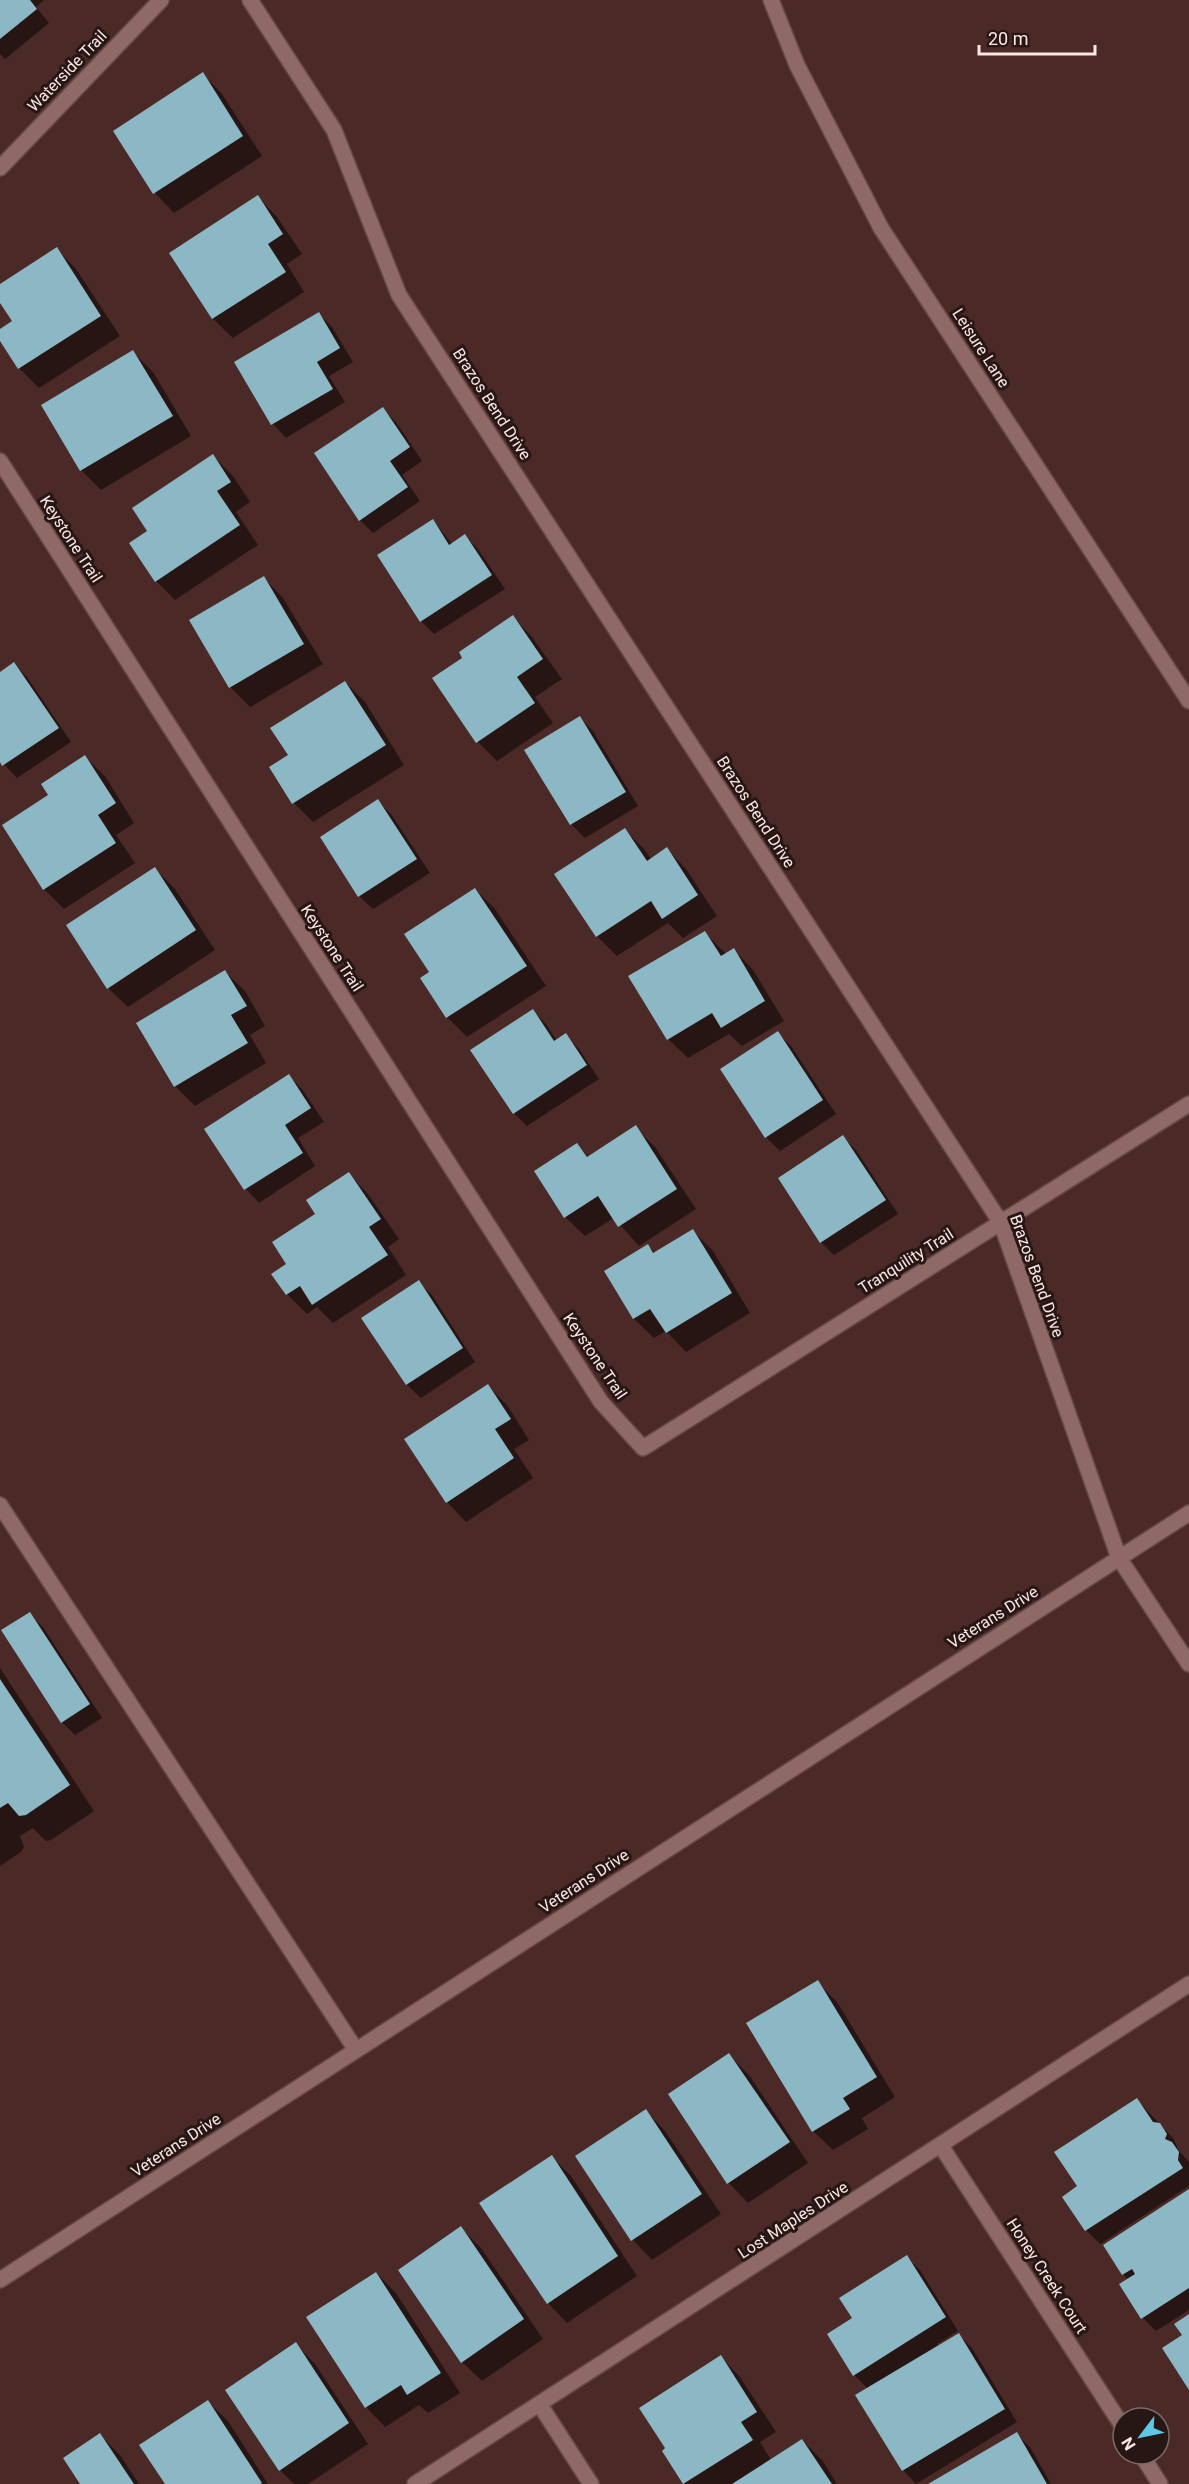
<svg xmlns="http://www.w3.org/2000/svg" width="1189" height="2484" font-family="Roboto,sans-serif">
<style>
.shadow{fill:#0007}
.building{fill:#8cb7c5}
.lines{fill:none;stroke-linecap:round;stroke-linejoin:round}
.service-casing{stroke:#654947;stroke-width:18}
.minor-casing{stroke:#654947;stroke-width:18}
.tertiary-casing{stroke:#654947;stroke-width:18}
.service{stroke:#8f6966;stroke-width:15}
.minor{stroke:#8f6966;stroke-width:15}
.tertiary{stroke:#8f6966;stroke-width:15}
.labels{text-anchor:middle;dominant-baseline:central;stroke-width:6;stroke-linejoin:round;paint-order:stroke}
.street-label{font-size:16px;fill:#fde7e5;stroke:#261715}
</style>
<rect width="100%" height="100%" fill="#4a2927"/>
<path class="shadow" d="M0,0H44L36,7L49,23L5,59L0,54Z
M203,74L222,94L262,156L174,213L155,193L115,131Z
M258,197L277,217L302,254L287,264L304,292L233,338L213,319L171,253Z
M57,249L76,269L120,336L39,388L19,368L0,338V331L14,322L0,300V286Z
M319,314L332,327L353,362L329,376L345,402L286,438L273,424L236,363Z
M133,352L153,372L191,436L101,490L81,470Z
M382,409L396,422L422,461L402,475L420,501L373,533L360,520Z
M213,456L233,476L250,502L236,512L258,545L175,600L156,581L149,531Z
M433,520L452,544L465,536L478,549L505,589L434,634L421,621Z
M264,578L283,598L323,664L250,707L230,687Z
M513,617L532,637L562,679L535,697L553,723L497,761L478,742Z
M14,664L27,677L71,742L17,778L0,760V674Z
M345,682L365,702L404,765L313,822L294,803L290,756Z
M580,718L593,731L638,806L585,838L572,825L526,751Z
M85,757L105,776L134,823L116,835L135,863L64,909L44,889L4,825L50,796Z
M378,801L391,814L430,873L373,909L359,896Z
M625,830L645,850L651,859L667,849L686,869L717,916L683,938L668,923L617,956L597,936Z
M155,869L175,889L215,950L128,1007L108,988Z
M475,889L495,909L546,986L467,1037L447,1017L423,979L431,972Z
M705,933L726,954L734,950L753,970L784,1021L742,1046L729,1034L688,1058L668,1039Z
M225,972L245,991L265,1026L250,1035L266,1063L195,1106L175,1086Z
M533,1011L546,1024L557,1041L566,1035L579,1049L599,1079L527,1126L514,1113Z
M778,1033L791,1046L836,1114L780,1151L766,1137L722,1069Z
M289,1076L302,1089L324,1122L298,1138L315,1166L259,1203L246,1189L206,1129Z
M635,1127L655,1147L696,1209L639,1246L614,1218L585,1236L565,1217L577,1145L589,1157Z
M843,1137L856,1150L898,1214L834,1255L821,1242Z
M349,1174L368,1194L399,1239L388,1247L406,1275L333,1323L317,1307L307,1314L287,1294L274,1274L288,1264L317,1215Z
M693,1231L713,1251L750,1313L686,1352L666,1331L654,1338L634,1319L606,1272L648,1246L656,1254Z
M418,1282L432,1295L475,1362L421,1398L407,1385L363,1319Z
M488,1386L507,1405L529,1440L514,1449L533,1478L466,1522L447,1502Z
M29,1614L43,1627L102,1718L75,1735L62,1722Z
M0,1668L94,1811L51,1840L46,1841L33,1828L20,1836L24,1847L21,1852L0,1866Z
M817,1982L837,2002L895,2097L862,2118L868,2129L833,2150L813,2131Z
M729,2055L749,2075L808,2163L748,2203L729,2183Z
M1137,2100L1173,2138L1179,2151L1189,2162V2186L1100,2244L1086,2230L1064,2197L1080,2187Z
M646,2111L665,2131L721,2214L652,2260L633,2240L578,2157Z
M552,2157L571,2176L637,2276L567,2323L548,2303Z
M1189,2191V2310L1156,2331L1143,2318L1129,2280L1123,2274Z
M461,2228L481,2248L543,2339L482,2381L462,2362Z
M906,2257L920,2270L958,2331L937,2344L939,2347L959,2335L972,2348L1017,2422L916,2484L903,2470L868,2389L854,2375V2318Z
M376,2273L396,2293L460,2393L428,2413L419,2405L385,2427L366,2407Z
M296,2344L315,2364L368,2444L308,2484H294L280,2470Z
M721,2357L740,2377L776,2432L760,2442L771,2460L802,2440L822,2460L837,2484H685L664,2451Z
M208,2402L228,2421L268,2484H166Z
M1016,2434L1030,2447L1051,2484H931Z
M100,2435L120,2455L139,2484H80Z"/>
<path class="building" d="M0,0H30L37,9L0,39Z
M203,72L243,136L153,194L113,131Z
M258,195L283,234L268,244L286,272L212,319L169,253Z
M57,247L101,316L18,369L0,341V329L12,321L0,303V284Z
M319,312L340,348L317,362L333,389L271,425L234,362Z
M133,350L173,416L80,471L41,405Z
M383,407L410,447L390,461L408,487L359,521L314,453Z
M213,454L231,482L217,491L240,525L155,582L129,543L147,531L132,508Z
M433,519L449,545L465,534L492,575L420,622L377,555Z
M264,576L304,644L229,688L189,620Z
M513,615L543,659L517,677L535,703L476,743L432,678L462,658L459,652Z
M14,662L59,728L2,766L0,762V672Z
M345,681L386,745L292,804L269,767L288,755L270,728Z
M580,716L626,792L570,825L524,750Z
M85,755L116,803L98,815L116,843L43,890L2,825L48,795L41,784Z
M378,799L417,859L358,897L320,837Z
M625,828L647,861L667,847L698,895L662,919L651,901L596,937L554,874Z
M155,867L196,930L107,989L66,925Z
M475,888L527,966L446,1018L420,978L429,972L404,934Z
M705,931L721,956L734,948L765,1001L721,1028L712,1013L667,1040L628,976Z
M225,970L247,1006L231,1015L248,1043L174,1087L136,1023Z
M533,1009L554,1041L566,1033L587,1065L513,1114L470,1050Z
M778,1031L823,1100L765,1138L720,1069Z
M289,1074L311,1108L285,1125L303,1153L244,1190L204,1129Z
M636,1125L677,1189L618,1227L598,1196L564,1218L534,1171L577,1143L587,1157Z
M843,1135L886,1200L820,1243L778,1178Z
M349,1172L381,1219L369,1227L388,1255L312,1305L300,1286L286,1295L271,1274L286,1264L272,1242L315,1214L306,1200Z
M693,1229L732,1293L666,1333L650,1309L633,1319L604,1271L648,1244L653,1253Z
M419,1280L463,1348L406,1385L361,1318Z
M488,1384L511,1419L495,1429L514,1458L446,1503L404,1439Z
M30,1612L90,1704L61,1723L1,1630Z
M0,1679L70,1785L26,1815L19,1816L8,1803L0,1808Z
M818,1980L877,2077L843,2098L850,2109L812,2132L746,2023Z
M729,2053L790,2142L727,2184L668,2094Z
M1137,2098L1153,2122L1160,2123L1167,2134L1165,2139L1172,2142L1179,2152L1178,2160L1183,2168L1085,2231L1062,2197L1077,2186L1054,2152Z
M646,2109L702,2194L631,2241L575,2156Z
M552,2155L618,2256L547,2304L479,2203Z
M1189,2189V2288L1141,2319L1119,2284L1135,2274L1132,2269L1122,2275L1103,2245Z
M461,2226L524,2319L461,2363L398,2270Z
M907,2255L946,2317L853,2376L827,2334L852,2318L839,2298Z
M376,2272L441,2373L407,2395L401,2385L365,2408L306,2317Z
M1189,2314V2390L1162,2348L1182,2335L1174,2324Z
M959,2333L1005,2409L902,2471L855,2395Z
M296,2342L349,2423L279,2471L225,2390Z
M721,2355L757,2412L741,2422L753,2440L683,2484L662,2451L665,2448L639,2408Z
M208,2400L262,2483L260,2484H165L139,2445Z
M1017,2432L1047,2484H928Z
M100,2433L134,2484H80L63,2458Z
M802,2439L832,2484H732Z"/>
<g class="lines">
<g class="service-casing">
<path id="service" d="M0,1505L356,2050"/>
</g>
<g class="minor-casing">
<path id="minor" d="M250,0L334,130L399,295L1001,1223L1119,1558L1189,1664
M771,0L797,65L881,228L1189,701
M0,168L161,0
M0,461L601,1402L643,1448L1189,1104
M941,2146L1123,2427
M540,2405L591,2484
M1141,2454L1160,2484
M415,2484L1189,1984"/>
</g>
<g class="tertiary-casing">
<path id="tertiary" d="M0,2280L1189,1513"/>
</g>
<use href="#service" class="service"/>
<use href="#minor" class="minor"/>
<use href="#tertiary" class="tertiary"/>
</g>
<g class="labels">
<g class="street-label">
<text transform="translate(67 71) rotate(-46)">Waterside Trail</text>
<text transform="translate(981 348) rotate(57)">Leisure Lane</text>
<text transform="translate(492 404) rotate(57)">Brazos Bend Drive</text>
<text transform="translate(71 539) rotate(57)">Keystone Trail</text>
<text transform="translate(756 812) rotate(57)">Brazos Bend Drive</text>
<text transform="translate(332 948) rotate(57)">Keystone Trail</text>
<text transform="translate(906 1261) rotate(-32)">Tranquility Trail</text>
<text transform="translate(1037 1276) rotate(70)">Brazos Bend Drive</text>
<text transform="translate(595 1356) rotate(56)">Keystone Trail</text>
<text transform="translate(993 1617) rotate(-32)">Veterans Drive</text>
<text transform="translate(584 1881) rotate(-33)">Veterans Drive</text>
<text transform="translate(176 2145) rotate(-33)">Veterans Drive</text>
<text transform="translate(793 2220) rotate(-33)">Lost Maples Drive</text>
<text transform="translate(1047 2276) rotate(57)">Honey Creek Court</text>
</g>
</g>
<g transform="translate(1141 2436) rotate(238)"><circle r="28" fill="#261715" stroke="#7c6a68" stroke-width="1.5"/>
<path d="M0-4.5L10 22L0 15L-10 22Z" fill="#5bc8e6"/>
<text y="-9" font-size="16" font-weight="bold" text-anchor="middle" fill="#fde7e5">N</text>
</g>
<path d="M979 45v9h116v-9" fill="none" stroke="#fde7e5" stroke-width="3"/>
<text x="988" y="45" font-size="18" fill="#fde7e5" stroke="#261715" stroke-width="4.5" paint-order="stroke">20 m</text>
</svg>
